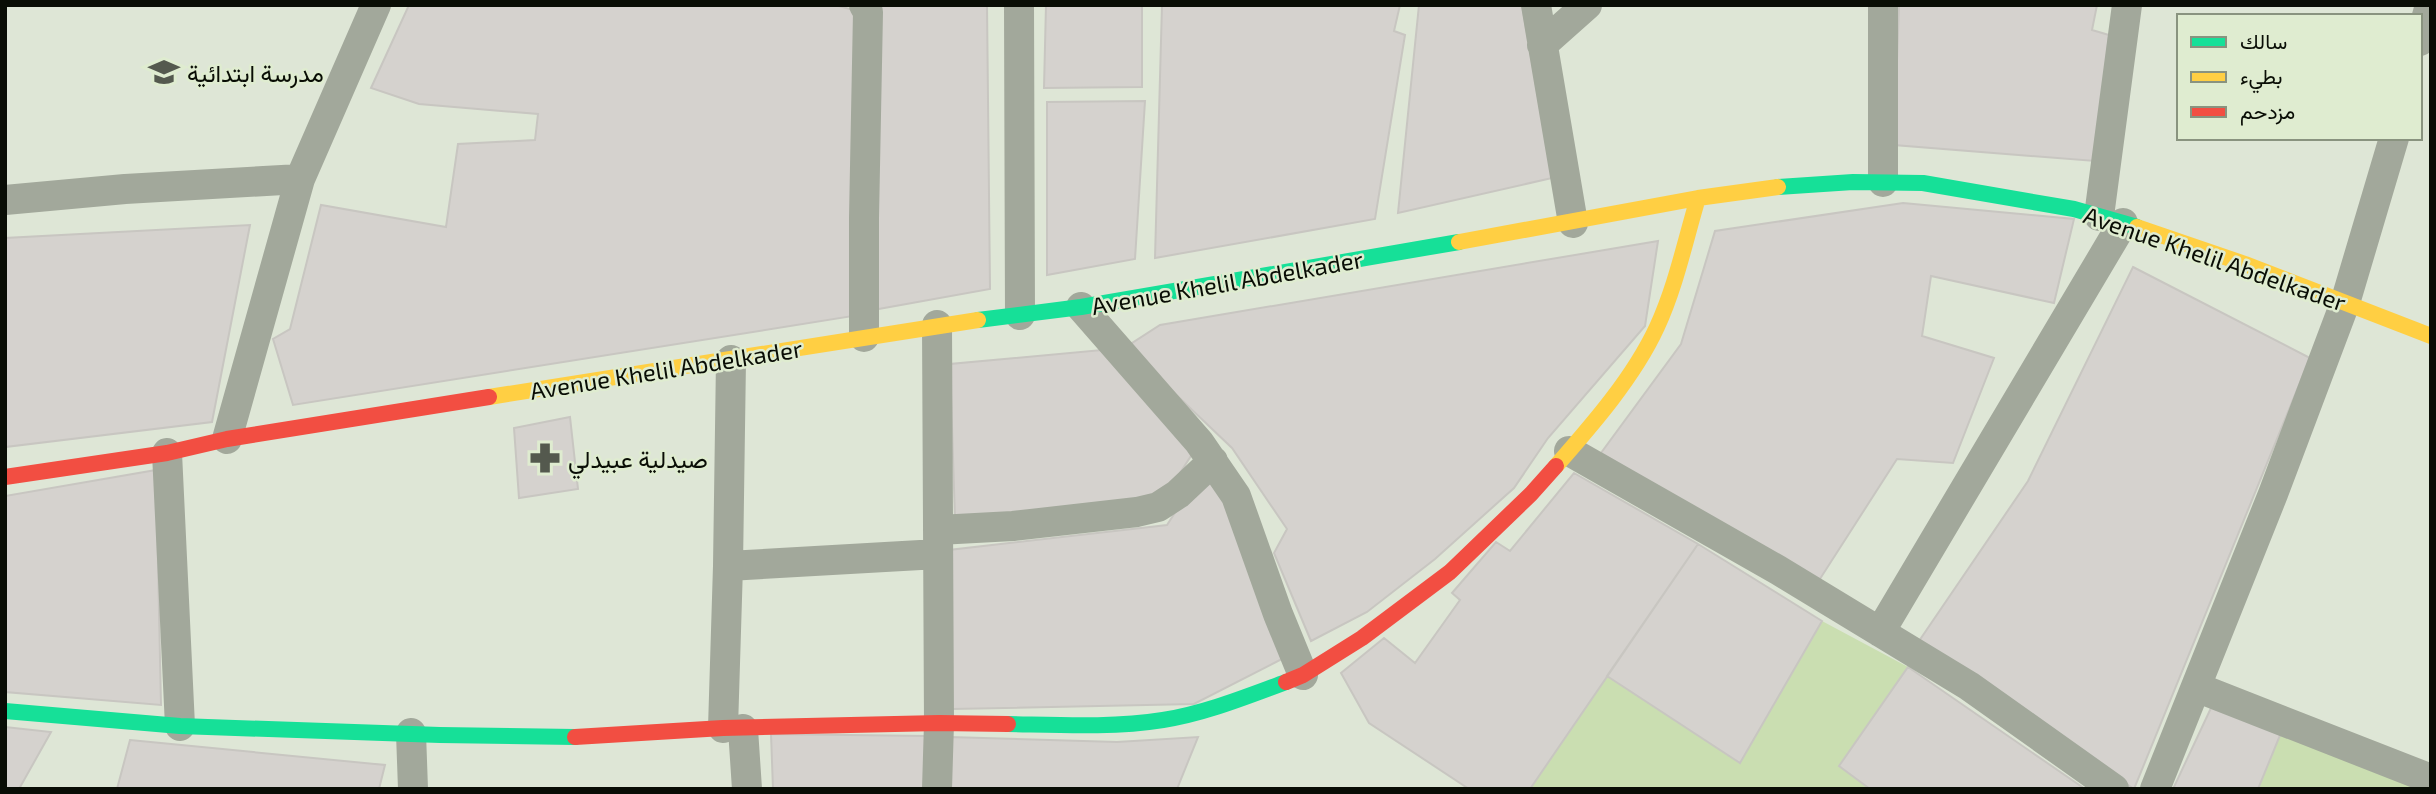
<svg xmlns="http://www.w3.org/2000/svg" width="2436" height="794" font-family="'Exo 2',Vazirmatn,sans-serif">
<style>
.green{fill:#cadeb1}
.building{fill:#d5d2ce;stroke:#c8c6c1;stroke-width:2}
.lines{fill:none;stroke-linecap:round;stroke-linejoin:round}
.street{stroke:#a2a89b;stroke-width:30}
.fast{stroke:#16e098;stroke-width:16}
.slow{stroke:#ffcf43;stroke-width:16}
.jam{stroke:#f24e42;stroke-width:16}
.labels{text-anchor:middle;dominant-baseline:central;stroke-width:5;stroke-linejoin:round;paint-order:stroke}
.poi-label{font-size:24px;fill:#090d05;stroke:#dfecd0;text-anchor:start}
.street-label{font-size:24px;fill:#090d05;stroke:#dfecd0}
</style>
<rect width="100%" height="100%" fill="#dee6d6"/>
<path class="green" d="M1822,621L1908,667L1839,766L1870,789H1530L1607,676L1740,763Z
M2283,728L2429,789H2258Z"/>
<path class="building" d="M409,5H835L861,12L853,316L293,405L273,339L290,329L321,205L446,227L458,144L535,140L538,114L419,104L371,88Z
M872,5H987L990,289L873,310Z
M1046,5H1142V87L1044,88Z
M1162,5H1400L1394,31L1405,35L1375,219L1155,258Z
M1419,5H1522L1552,178L1398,213Z
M1899,5H2097L2092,30L2109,35L2095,161L1894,145Z
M1145,101L1135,259L1047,275V102Z
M1903,203L2074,219L2054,303L1931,276L1922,336L1994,358L1953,463L1897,459L1818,582L1601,453L1681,344L1715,231Z
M250,225L212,422L5,447V238Z
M1658,241L1645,326L1548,438L1514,488L1435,559L1367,612L1311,641L1274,553L1287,529L1232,448L1126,347L1160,325Z
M2133,267L2310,358L2134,789L1917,644L2028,481Z
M1102,350L1196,448L1162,501L955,519L950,364Z
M570,417L578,489L519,498L514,428Z
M156,470L161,705L5,692V496Z
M1574,473L1698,544L1530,789H1469L1369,723L1341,673L1384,638L1415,663L1460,600L1452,593L1496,542L1510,551Z
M1215,478L1282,659L1194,704L952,709L949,550L1167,525L1196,480Z
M1698,544L1822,621L1740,763L1607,676Z
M1908,667L2085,789H1870L1839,766Z
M2211,708L2283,728L2258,789H2173Z
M5,727L51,732L19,789H5Z
M771,734L926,736L924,789H773Z
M949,737L1117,742L1198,737L1177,789H950Z
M130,740L385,765L379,789H117Z"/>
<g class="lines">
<path class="street" d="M864,5L868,12L864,218V337
M1019,5L1020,315
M1536,5L1573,223
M1883,5V182
M2420,41L2430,5
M1542,45L1587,5
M5,200L125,189L300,179
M2099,216L2127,5
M1081,307L1199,442L1236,496L1278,614L1303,675
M227,439L300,179L376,5
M1569,451L1778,570L1969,686L2114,789
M167,453L180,726
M938,530L1013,526L1137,512L1158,507L1178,494L1213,461
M728,566L938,554
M1880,632L2123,223
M2196,687L2431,779
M723,728L728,566L731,360
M743,729L747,789
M411,733L413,789
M937,789L939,723L937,325
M2155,789L2273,494L2345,303L2394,138"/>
<path class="fast" d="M1778,187L1853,182L1923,183L2074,209L2137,227
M978,320L1081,307L1459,242
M5,711L180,726L440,735L575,737
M1008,724C1059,725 1113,728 1163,720C1206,713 1245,697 1286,682"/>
<path class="slow" d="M2137,227L2245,264L2431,336
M1459,242L1698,198L1778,187
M489,397L978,320
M1556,466C1592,425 1634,377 1657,327C1676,286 1685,241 1698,198"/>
<path class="jam" d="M5,477L167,453L227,439L489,397
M1286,682L1303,675L1362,638L1450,572L1531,494L1556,466
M575,737L723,728L939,723L1008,724"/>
</g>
<defs>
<g id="school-bare" transform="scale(2.415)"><path d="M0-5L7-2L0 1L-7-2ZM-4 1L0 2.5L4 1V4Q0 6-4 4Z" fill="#54594e" stroke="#dfecd0" stroke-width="2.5" paint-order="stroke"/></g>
<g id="pharmacy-bare" transform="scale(2.415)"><path d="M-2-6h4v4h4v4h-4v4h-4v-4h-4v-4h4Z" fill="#54594e" stroke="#dfecd0" stroke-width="2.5" paint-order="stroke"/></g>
</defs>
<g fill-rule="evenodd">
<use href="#school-bare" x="164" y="72"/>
<use href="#pharmacy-bare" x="545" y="458"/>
</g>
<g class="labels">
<g class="poi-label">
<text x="187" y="72">مدرسة ابتدائية</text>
<text x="568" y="458">صيدلية عبيدلي</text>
</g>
<g class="street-label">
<text transform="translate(2215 258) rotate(19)">Avenue Khelil Abdelkader</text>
<text transform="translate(1227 282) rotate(-10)">Avenue Khelil Abdelkader</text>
<text transform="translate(666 369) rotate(-9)">Avenue Khelil Abdelkader</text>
</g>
</g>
<rect width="2436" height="794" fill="none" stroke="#090d05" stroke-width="14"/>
<rect x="2177" y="14" width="245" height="126" fill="#dfecd0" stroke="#89937f" stroke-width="2"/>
<rect x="2191" y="37" width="35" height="10" fill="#16e098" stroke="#89937f" stroke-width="2"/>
<text x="2240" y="49" font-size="21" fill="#090d05">سالك</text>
<rect x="2191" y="72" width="35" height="10" fill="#ffcf43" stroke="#89937f" stroke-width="2"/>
<text x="2240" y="84" font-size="21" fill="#090d05">بطيء</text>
<rect x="2191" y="107" width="35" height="10" fill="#f24e42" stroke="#89937f" stroke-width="2"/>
<text x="2240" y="119" font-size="21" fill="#090d05">مزدحم</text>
</svg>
